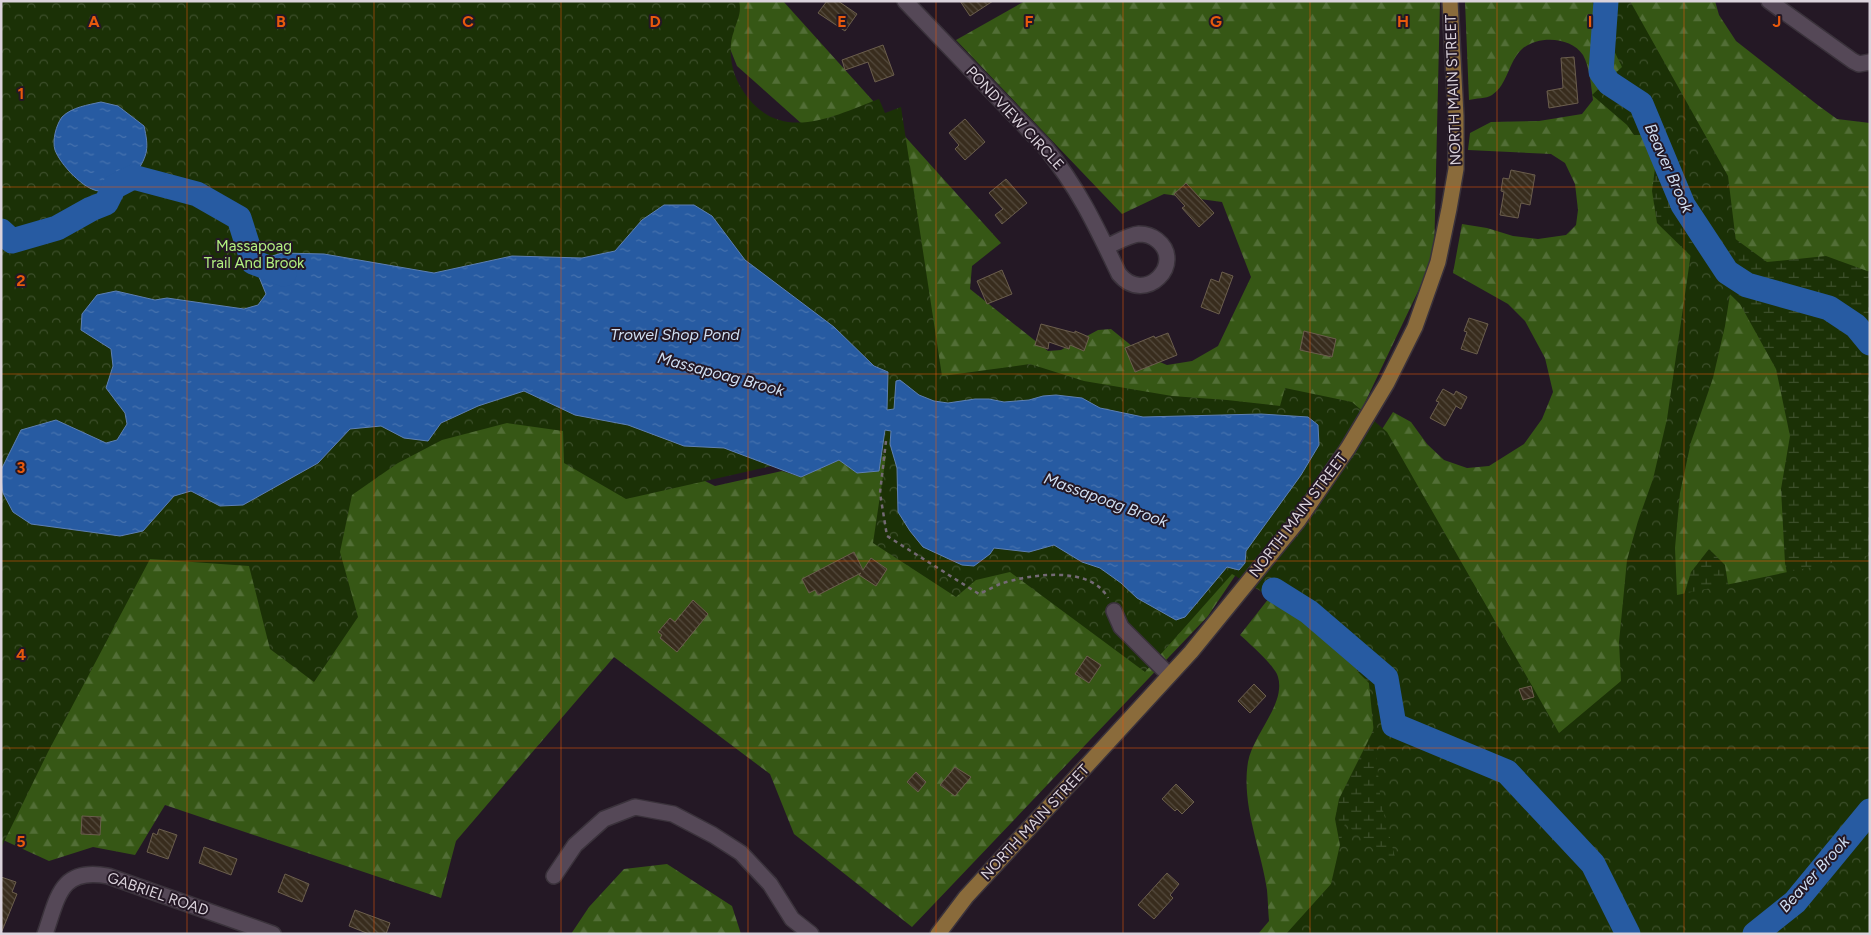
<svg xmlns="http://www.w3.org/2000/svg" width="1871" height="935" font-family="Figtree,sans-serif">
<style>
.forest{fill:url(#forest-firs)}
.wetland{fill:url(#wetland-marsh)}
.park{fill:url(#park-crowns)}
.water{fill:url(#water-ripples);stroke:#5d7fb3}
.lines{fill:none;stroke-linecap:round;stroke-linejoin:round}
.river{stroke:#275ba2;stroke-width:25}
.building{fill:url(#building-back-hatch);stroke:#6b5e4d}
.minor-casing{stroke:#3a323b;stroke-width:18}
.major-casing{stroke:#3a323b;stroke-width:18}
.path{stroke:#746a75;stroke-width:2.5;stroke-dasharray:4 4;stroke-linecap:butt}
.minor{stroke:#554857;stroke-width:15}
.major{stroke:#8a6b3b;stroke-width:15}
.grid{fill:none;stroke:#e8590c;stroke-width:1;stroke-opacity:0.55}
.labels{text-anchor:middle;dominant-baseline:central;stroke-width:4;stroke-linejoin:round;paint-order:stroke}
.street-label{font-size:15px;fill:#dbd3dc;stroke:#241825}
.park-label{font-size:15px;fill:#b2f080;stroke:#241825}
.water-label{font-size:16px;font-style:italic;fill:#d0dff2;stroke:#241825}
.grid-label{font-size:16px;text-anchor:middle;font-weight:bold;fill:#e8590c;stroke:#241825;stroke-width:4;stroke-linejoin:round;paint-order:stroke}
</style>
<defs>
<pattern id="forest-firs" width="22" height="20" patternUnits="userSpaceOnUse" patternTransform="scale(1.25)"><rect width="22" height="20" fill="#365715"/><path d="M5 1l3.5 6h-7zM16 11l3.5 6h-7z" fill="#526e36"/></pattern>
<pattern id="wetland-marsh" width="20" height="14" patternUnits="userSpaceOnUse" patternTransform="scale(1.25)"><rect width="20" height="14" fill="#1b3106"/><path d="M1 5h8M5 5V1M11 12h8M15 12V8" fill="none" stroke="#3c4e2a"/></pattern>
<pattern id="park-crowns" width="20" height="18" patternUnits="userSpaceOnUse" patternTransform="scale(1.25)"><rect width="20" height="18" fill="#1b3106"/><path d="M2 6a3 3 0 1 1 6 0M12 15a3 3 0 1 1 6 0" fill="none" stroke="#3c4e2a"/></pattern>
<pattern id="water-ripples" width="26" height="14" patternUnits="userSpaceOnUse" patternTransform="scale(1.25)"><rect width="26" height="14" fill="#275ba2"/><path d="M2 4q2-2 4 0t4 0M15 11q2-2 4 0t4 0" fill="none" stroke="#4672ae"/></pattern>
<pattern id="building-back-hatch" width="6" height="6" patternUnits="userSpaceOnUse" patternTransform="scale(1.25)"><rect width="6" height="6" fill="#382c1d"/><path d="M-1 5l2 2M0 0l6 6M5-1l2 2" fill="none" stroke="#544a3d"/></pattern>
</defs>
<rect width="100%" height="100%" fill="#241825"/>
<path class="forest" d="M708,1H783L1001,243L972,266L970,289L1048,351L1061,350L1098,330L1111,329L1143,355L1167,365L1192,361L1218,346L1251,277L1222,202L1164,194L1122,214L956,40L1025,1H1440L1434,258L1359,415L948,403L802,124L737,66L712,4Z
M1465,1H1715L1719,15L1736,41L1819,106L1837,119L1870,123V665L1687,934H1258L1269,921C1268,911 1268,900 1267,890C1261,848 1241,806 1248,762C1253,734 1286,704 1278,677C1276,667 1249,643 1240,635L1298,561L1393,412L1411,422L1427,444L1444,460L1467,468L1489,466L1524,444L1542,419L1553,392L1545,358L1525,321L1508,304L1453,273L1462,224L1487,228L1513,236L1538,239L1566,235L1576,225L1578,210L1575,184L1565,163L1551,154L1468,150L1470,133L1491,122L1539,121L1582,114L1593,100C1591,86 1590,68 1583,55C1571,36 1536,35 1521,50C1508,63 1508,84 1492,95C1486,99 1476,98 1469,100Z
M525,391L715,486L782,471L801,477L839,460L857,473L879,470L884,430L1239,570L1208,616L912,927L794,834L770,774L614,657L456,841L441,898L165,805L135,855L93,847L49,861L1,839L110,569L337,494Z
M667,864L732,906L741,934H571L589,907L624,869Z"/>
<path class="wetland" d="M1674,137L1730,235L1767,262L1826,256L1870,272V934H1316L1343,861L1335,819L1339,799L1372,733L1379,713L1374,688L1356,670L1408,656L1562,744L1671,637L1691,572L1709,549L1725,565L1728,584L1708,690L1792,600L1785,563L1781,489L1790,436L1776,369L1740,304L1657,223L1652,191L1657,153Z"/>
<path class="park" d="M1,1H739C742,13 737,20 734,31C731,39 730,48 731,57C732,72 739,87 749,99C785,143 836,115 879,99L885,113L901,107L942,376L1030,364L1084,381L1172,396L1227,400L1280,406L1285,388L1352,402L1387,432L1559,733L1621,681L1619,642L1627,560L1638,521L1653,479L1667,419L1696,218L1657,143L1646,135H1634L1627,125L1592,95L1622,67L1599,20L1592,1H1630L1728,176L1737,250L1725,326L1713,378L1691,442L1680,493L1675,548L1677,595L1870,555V934H1286L1331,884L1345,823L1391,865L1395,857L1381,803L1367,664L1324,629L1232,574L1145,672L1010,572L976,580L956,597L873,543L886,456L785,463L626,499L564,463L563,431L507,423L442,440L398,463L352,495L340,552L358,617L314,682L270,649L249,566L150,559L48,752L1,848Z"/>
<path class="water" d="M101,102L118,106L144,126C149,148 148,155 136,173C131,181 123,185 114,187C110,188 104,191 99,191C84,190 60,164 55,150C52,141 56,125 62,117C72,107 88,105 101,102Z
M664,205H694L712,216L745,260L834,327L874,366L888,372L887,410L894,409L896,381L900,380L919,395L934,401L948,403L975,399H989L1004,402L1029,400L1043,396L1056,395L1082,398L1100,408L1143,417L1261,414L1308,417L1318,425L1319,445L1301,475L1246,551L1245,563L1239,570L1227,567L1185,617L1176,620L1137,598L1121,583L1100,568L1082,562L1054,545L1029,552L994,548L990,554L974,566L962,565L923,547L910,531L898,512L897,468L890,444L891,431L885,430L879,471L857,473L839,460L801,477L724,448L684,446L628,425L575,415L524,391L478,406L441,423L428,441L404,438L381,426L350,429L318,463L243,505L220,506L191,491L174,496L143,531L120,536L31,524L13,512L3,493L1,479V470L21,430L56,420L106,443L117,440L127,424L125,413L106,388L113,366L111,349L81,330L82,314L97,295L116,291L155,300L167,298L244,309L258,305L266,294L253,262L282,253L324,254L434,273L512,256L582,258L615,251L642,220Z"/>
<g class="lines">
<path class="river" d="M1606,1L1601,72L1609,83L1641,104L1683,205L1727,272L1747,285L1829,308L1856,326L1870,343
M1,231L12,241L57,228L91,209L106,203L114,187L133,177L197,194L239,218L253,262L284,274
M1274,590L1309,612L1386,678L1394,725L1507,772L1593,864L1628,934
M1755,934L1795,902L1870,811"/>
</g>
<path class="building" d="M827,1H838L857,14L845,31L818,13Z
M960,1H993L970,16Z
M883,45L894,75L875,82L868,62L845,70L842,60Z
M1574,57L1578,103L1549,108L1547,91L1563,88L1561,58Z
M965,119L985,142L965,160L955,149L959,145L949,133Z
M1511,170L1535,175L1530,205L1521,203L1518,218L1500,215L1504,192L1501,191L1503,178L1509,179Z
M1006,179L1027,203L1002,224L995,215L1003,209L989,193Z
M1186,183L1214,213L1199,227L1182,208L1185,206L1174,194Z
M1002,270L1012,294L987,304L977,281Z
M1222,272L1233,276L1219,314L1201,307L1211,279L1219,282Z
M1469,318L1488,324L1477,354L1461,349L1467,332L1464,331Z
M1041,324L1075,333V331L1089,337L1084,351L1070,345L1069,349L1049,342L1048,349L1035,345Z
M1304,331L1336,339L1332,357L1300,350Z
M1168,333L1177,355L1135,372L1125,348L1154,336L1155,338Z
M1443,389L1454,395L1456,391L1467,397L1461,409L1456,406L1445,426L1430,418L1439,402L1436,401Z
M854,552L863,570L871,558L887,569L876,586L859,575L861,573L818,595L815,590L809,593L802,579Z
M693,600L708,614L677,652L660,638L662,635L658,632L670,618L675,622Z
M1087,656L1101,665L1089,683L1075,674Z
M1254,684L1266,696L1250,713L1238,701Z
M1531,686L1534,697L1523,700L1519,689Z
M955,767L971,777L955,796L940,785Z
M916,772L926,782L918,792L907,782Z
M1176,784L1194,802L1182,814L1177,809L1175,811L1162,799Z
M82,816L101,817L100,835L81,834Z
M159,829L177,835L168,859L147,852L153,833L157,835Z
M204,847L237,859L231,875L199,863Z
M1167,873L1179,884L1170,895L1173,898L1154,919L1138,905Z
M285,874L309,884L302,902L278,892Z
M1,877L16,882L12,892L17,894L2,931Z
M355,910L390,923L386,934H369L349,926Z"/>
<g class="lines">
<g class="minor-casing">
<path id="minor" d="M905,1L1045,147C1079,189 1096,226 1119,274C1145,306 1186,263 1157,240C1152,236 1145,234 1139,234C1128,235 1116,243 1106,247
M1769,1L1853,61L1859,64L1870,62
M1114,611L1121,627L1169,675
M554,876L575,845L604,819L635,807L673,814L713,835L741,853L770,884L792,919L811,934
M45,934C58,897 60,867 108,876L273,934"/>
</g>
<g class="major-casing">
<path id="major" d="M938,934L966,897L1191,652L1266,560L1298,521L1348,448L1387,383L1415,327L1438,262L1449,209L1456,169V116L1450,1"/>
</g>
<path class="path" d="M886,441L880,493L887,536L979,594C986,591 993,587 1000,584C1030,574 1091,565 1108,598"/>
<use href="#minor" class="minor"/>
<use href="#major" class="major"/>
</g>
<path class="grid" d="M187,1V934M374,1V934M561,1V934M748,1V934M936,1V934M1123,1V934M1310,1V934M1497,1V934M1684,1V934M1,187H1870M1,374H1870M1,561H1870M1,748H1870"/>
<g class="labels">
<g class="street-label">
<text transform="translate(1453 90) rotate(-92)">NORTH MAIN STREET</text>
<text transform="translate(1015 118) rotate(47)">PONDVIEW CIRCLE</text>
<text transform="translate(1298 515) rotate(-53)">NORTH MAIN STREET</text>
<text transform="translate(1035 822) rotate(-47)">NORTH MAIN STREET</text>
<text transform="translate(158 894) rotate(19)">GABRIEL ROAD</text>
</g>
<g class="park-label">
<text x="254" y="246">Massapoag<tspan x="254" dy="17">Trail And Brook</tspan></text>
</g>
<g class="water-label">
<text transform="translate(1669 168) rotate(66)">Beaver Brook</text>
<text x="675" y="334">Trowel Shop Pond</text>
<text transform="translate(721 374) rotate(15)">Massapoag Brook</text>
<text transform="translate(1106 500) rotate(20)">Massapoag Brook</text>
<text transform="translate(1814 874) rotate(-48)">Beaver Brook</text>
</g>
</g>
<g class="grid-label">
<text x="94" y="27">A</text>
<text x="281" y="27">B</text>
<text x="468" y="27">C</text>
<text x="655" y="27">D</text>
<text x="842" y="27">E</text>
<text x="1029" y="27">F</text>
<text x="1216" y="27">G</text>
<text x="1403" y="27">H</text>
<text x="1590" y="27">I</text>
<text x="1777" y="27">J</text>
<text x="21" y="99">1</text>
<text x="21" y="286">2</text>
<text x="21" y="473">3</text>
<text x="21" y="660">4</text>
<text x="21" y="847">5</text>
</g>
<rect width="1871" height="935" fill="none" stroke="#dbd3dc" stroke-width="5"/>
</svg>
